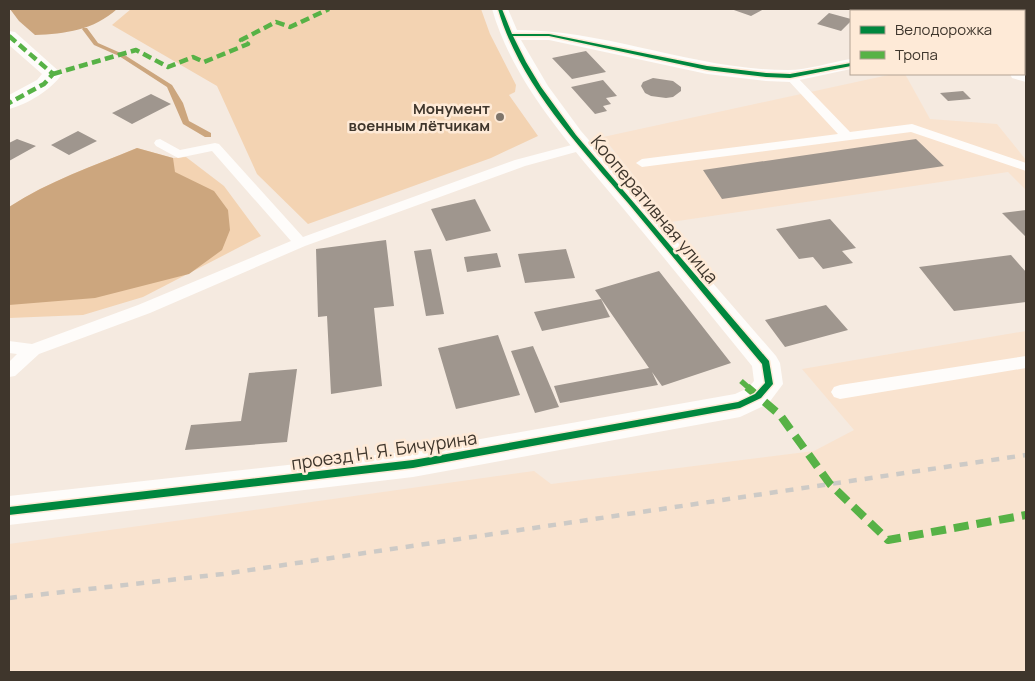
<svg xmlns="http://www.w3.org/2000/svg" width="1035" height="681" font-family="Manrope,sans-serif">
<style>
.built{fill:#f9e3cf}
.green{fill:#f3d3b2}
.water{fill:#cca67e}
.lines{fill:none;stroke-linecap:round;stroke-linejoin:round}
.stream{fill:#cca67e;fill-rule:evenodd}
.building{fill:#9f968e}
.lane{fill:#fefcfa;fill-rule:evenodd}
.street{fill:#fefcfa;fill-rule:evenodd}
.rail{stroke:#cdcac6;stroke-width:4.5;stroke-dasharray:8 8;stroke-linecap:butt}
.quiet-far2{stroke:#57b246;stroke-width:4.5;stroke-dasharray:9 4.5;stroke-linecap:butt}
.quiet-far1{stroke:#57b246;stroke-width:5.5;stroke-dasharray:11 5.5;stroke-linecap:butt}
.quiet{stroke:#57b246;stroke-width:8;stroke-dasharray:15 8;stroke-linecap:butt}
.cycleway-casing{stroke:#feead7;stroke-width:3}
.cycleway{fill:#00873e;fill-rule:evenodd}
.poi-dot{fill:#7f756b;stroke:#feead7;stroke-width:2}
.labels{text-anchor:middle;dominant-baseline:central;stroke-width:5;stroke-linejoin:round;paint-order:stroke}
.far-poi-label{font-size:15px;font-weight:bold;fill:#3f362c;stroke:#feead7;text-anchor:end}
.street-label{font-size:18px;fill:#3f362c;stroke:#feead7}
</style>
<rect width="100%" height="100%" fill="#f5eae0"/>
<path class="built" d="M893,74H905L930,119L997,124L1026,160V190L1008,172L671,222L603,137Z
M1026,331V672H9V544L534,471L551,484L814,451L854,430L802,369Z"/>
<path class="green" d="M131,9H481L490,34L516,85L515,92L509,95L538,136L491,158L308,224L257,174L217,86L112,25Z
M137,148L173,158L186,157L224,186L261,236L143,297L83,315L9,318V207C49,181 93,166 137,148Z"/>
<path class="water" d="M10,9H117C94,30 65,34 35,35L19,21Z
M137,148L173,158L175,172L214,191L228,210L230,230L222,250L189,274L95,298L9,305V207C49,181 93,166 137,148Z"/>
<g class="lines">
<path class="stream" d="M83,28H87L98,43L123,54L172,85L183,103L189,121L211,133V137H205L183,124L167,87L119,56L94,45L82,29Z"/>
</g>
<path class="building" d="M731,9H764L751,16Z
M950,9H985L984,11H949Z
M829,13L851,19V21L841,31L817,24Z
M586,51L606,72L572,79L552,58Z
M653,78L673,81L681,87V91L673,97L666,98L651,96L645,93L641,86L643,82Z
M603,80L617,96L606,98L611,104L603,106L607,111L595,114L571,87Z
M963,91L971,99L948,101L940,93Z
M151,94L171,104L132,124L112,113Z
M78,131L97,141L69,155L51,145Z
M17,139L36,146L9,161V143Z
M916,139L944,166L722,199L703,170Z
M475,199L491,231L446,241L431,209Z
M1026,210V237L1002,213Z
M830,219L856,248L842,251L853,263L823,269L813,257L799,259L776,229Z
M386,240L394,306L374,308L382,386L331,394L327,316L318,317L316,249Z
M431,249L444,314L426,316L414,251Z
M566,249L575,278L525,283L518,254Z
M497,253L501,267L467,272L464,257Z
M1011,255L1026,272V302L954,311L919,267Z
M659,271L731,363L662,386L652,372L658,385L560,403L554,386L649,368L595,290Z
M601,299L610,317L542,331L534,312Z
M826,305L848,330L785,347L765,320Z
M498,335L520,395L456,409L438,348Z
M533,346L559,407L535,413L511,351Z
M297,369L287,442L185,450L191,425L241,421L249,373Z"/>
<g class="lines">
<path class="lane" d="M903,9H913L912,11H902Z
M924,9H934L932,11H922Z
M790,73L794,74L850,132L912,124L1026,163V171L911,132L642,167L636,163L642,159L838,134L786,78L784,76Z
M160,139L180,150L215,143L219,144L303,237L515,160L583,142L589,146L587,149L525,166L305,246L150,313L39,354L15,376L9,377V362L17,354L9,353V341L32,344L138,305L291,241L212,151L178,158L156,146L154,143L156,140Z
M1026,356V368L840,399L834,397L831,392L834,387L840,385Z"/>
<path class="street" d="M492,9H508L517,30C608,30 695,70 788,70C808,70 831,62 851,59V69L790,82L766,81L707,74L549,40H521L548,86L581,131L776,356L780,363L783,384L768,404L740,417L413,477L9,525V496L413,451L735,394L748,388L754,381L752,366C709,313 666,260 622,207C572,147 514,85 492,9Z
M857,9H880L881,11H858Z
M9,31L15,32L62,74C51,90 28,104 9,109V95L37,80L42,74L9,45Z
M1024,70H1026V82L1012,78L1010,74H1024Z"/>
<path class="rail" d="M9,598L223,574L1026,455"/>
<path class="quiet-far2" d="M9,36L53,74L44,84L9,103
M53,74L136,50L168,67L193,57L204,62L248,44L241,40L276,22L290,27L329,9"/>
<path class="quiet-far1" d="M741,381L749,388"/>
<path class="quiet" d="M747,387L780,415L830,484L888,540L1026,515"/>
<g class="cycleway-casing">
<path id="cycleway" d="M498,9H502L512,34H549L707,66L766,73L790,74L851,63V66L790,78L766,77L707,70L549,36H513L526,62L541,87L576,135L769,361L773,384L761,398L740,408L413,468L9,515V507L413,460L738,402L755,394L765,383L762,364C717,310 673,257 628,203C578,145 520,84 498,9Z"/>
</g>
<use href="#cycleway" class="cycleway"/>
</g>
<circle class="poi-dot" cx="500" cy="117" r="5"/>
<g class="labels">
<g class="far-poi-label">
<text x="490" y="108">Монумент<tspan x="490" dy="17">военным лётчикам</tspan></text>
</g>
<g class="street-label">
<text transform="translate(655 209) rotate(50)">Кооперативная улица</text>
<text transform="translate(384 450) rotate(-8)">проезд Н. Я. Бичурина</text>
</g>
</g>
<rect width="1035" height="681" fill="none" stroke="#3f362c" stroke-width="20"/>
<rect x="850" y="10" width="175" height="65" fill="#feead7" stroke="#b2a293"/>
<rect x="860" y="26" width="25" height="8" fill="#00873e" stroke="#b2a293"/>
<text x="895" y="35" font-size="15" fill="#3f362c">Велодорожка</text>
<rect x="860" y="51" width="25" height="8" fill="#57b246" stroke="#b2a293"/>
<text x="895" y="60" font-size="15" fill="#3f362c">Тропа</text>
</svg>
